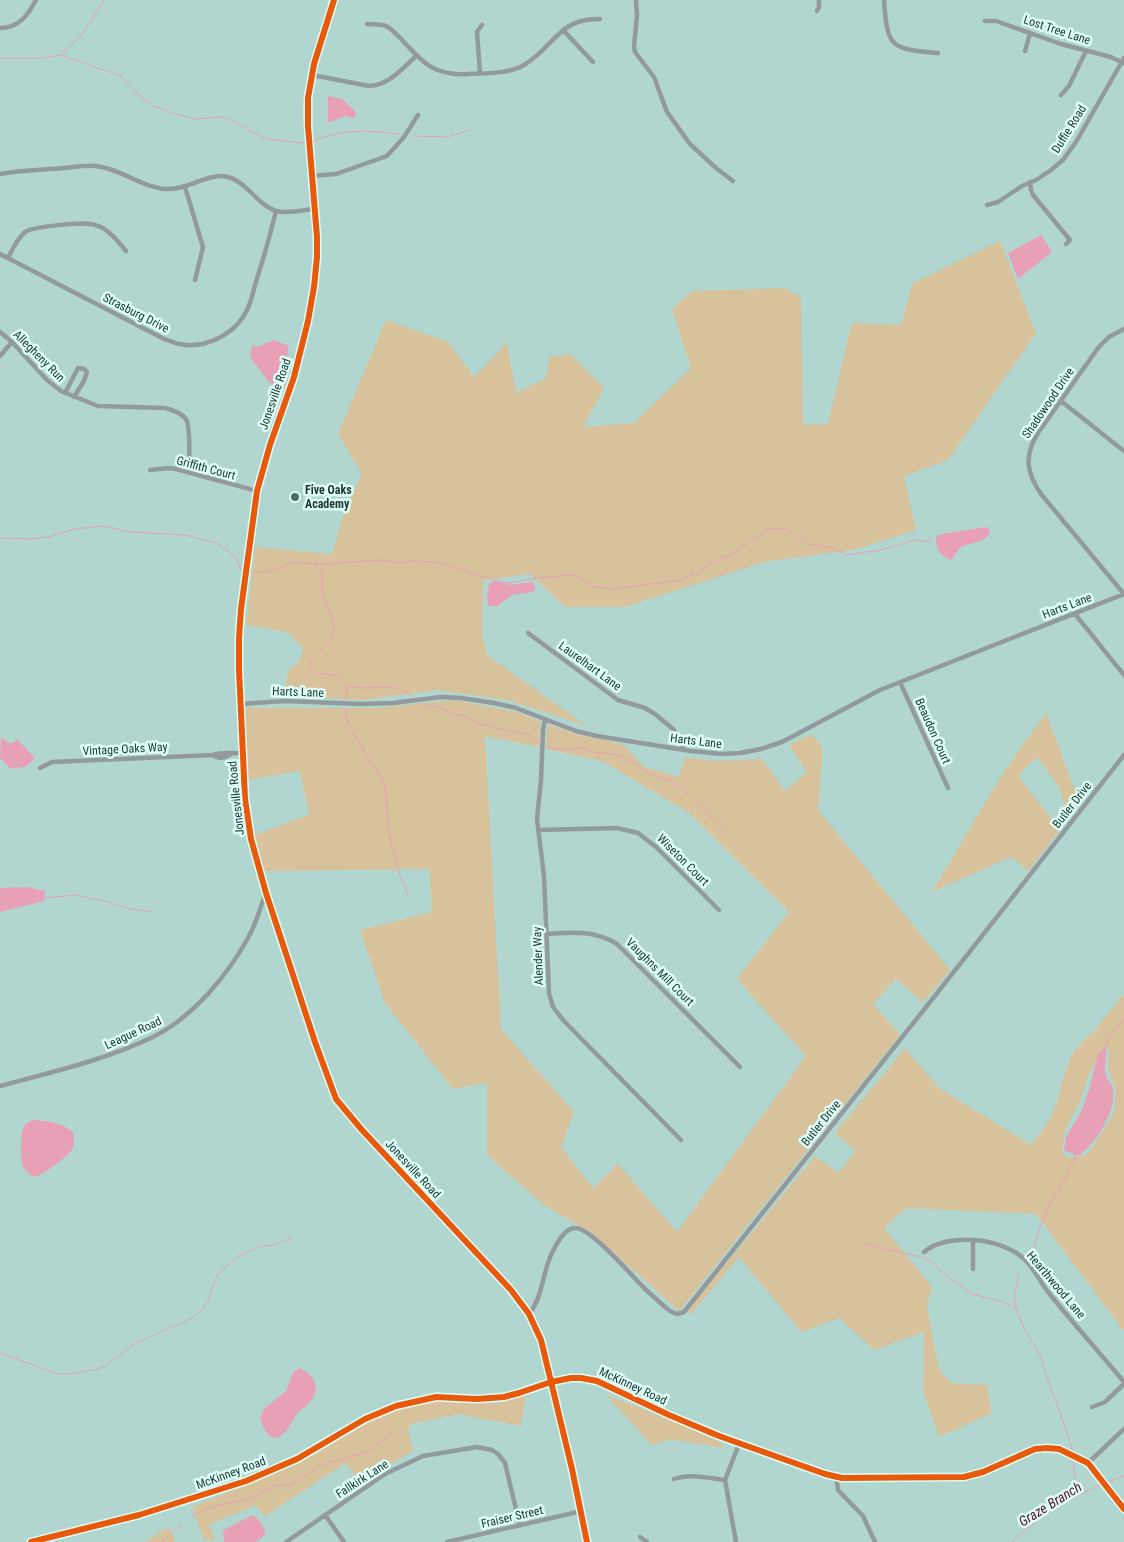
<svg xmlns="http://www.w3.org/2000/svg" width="1124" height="1542" font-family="'Roboto Condensed',sans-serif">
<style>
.green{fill:#d8c29b;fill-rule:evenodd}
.water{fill:#e7a0b5}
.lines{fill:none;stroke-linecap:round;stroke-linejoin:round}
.stream{stroke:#e7a0b5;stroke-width:1}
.minor{stroke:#929a9e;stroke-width:4.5}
.tertiary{stroke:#929a9e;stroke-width:5.5}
.cycleway-casing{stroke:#defef8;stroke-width:9}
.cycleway{stroke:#e8590c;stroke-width:6}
.poi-dot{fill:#506e69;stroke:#defef8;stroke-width:2}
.labels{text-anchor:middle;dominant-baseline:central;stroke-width:5;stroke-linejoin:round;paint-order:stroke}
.street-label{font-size:12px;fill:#1b3632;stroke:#defef8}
.poi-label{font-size:12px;font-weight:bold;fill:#1b3632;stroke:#defef8;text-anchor:start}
.water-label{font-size:14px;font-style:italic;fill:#5c142e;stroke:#defef8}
</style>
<rect width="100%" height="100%" fill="#b1d6d0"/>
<path class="green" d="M1000,241L1036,333L948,460L904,476L916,530L852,550L765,562L625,607H565L530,574L483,580L482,635L487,655L587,726L507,700L438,690L365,700L284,696L288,671L299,662L303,649L288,632L246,625L255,547L332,554L344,513L362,474L338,434L386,320L448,342L474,377L507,343L516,393L546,378L549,357L570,354L604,388L583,427L634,423L691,368L672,309L693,291L784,288L801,297L803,425L828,424L852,323L901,325L912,284Z
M455,700L517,712L540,721L539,747L485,736L501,1029L574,1112L561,1147L593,1188L618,1164L677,1232L806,1056L737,979L789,912L688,812L602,761L546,749L547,724L576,734L623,744L644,767L678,777L686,757L713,761L762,759L785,791L807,772L789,745L812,734L823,748L818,810L950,970L923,1002L896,979L873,1004L900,1035L679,1311L593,1234L544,1205L487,1155V1083L453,1089L385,1003L360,930L432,912L430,869L264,871L255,835L309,815L300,771L247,780L245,708H377Z
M1046,713L1080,804L1069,818L1058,785L1037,757L1018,776L1060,830L1028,871L1011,857L932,892L1003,773Z
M1124,994V1331L1036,1214L906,1208L884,1228L932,1287L927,1306L939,1370L951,1383L987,1385L992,1413L939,1437L923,1390L924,1332L874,1350L839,1318L801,1332L739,1257L691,1314L687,1311L815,1156L838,1173L856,1151L835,1133L905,1048L939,1088L1031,1145L1047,1124L1057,1103L1062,1081L1072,1053L1094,1030L1100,1039L1095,1030ZM1105,1046L1109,1052L1108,1067L1116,1091L1114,1114L1087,1155L1067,1158L1062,1152L1065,1131L1081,1098L1089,1074Z
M526,1395L521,1426L459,1414L411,1424L408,1430L413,1451L360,1481L346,1463L265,1516L256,1505L209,1525L215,1540H204L192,1507L300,1463L381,1415L397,1409L429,1402L501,1403Z
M606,1395L714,1437L724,1448L670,1439L652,1445Z
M168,1527L176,1539L173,1542H145Z"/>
<path class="water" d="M328,96L342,99L355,111L356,116L353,118L345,116L328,123Z
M1041,235L1052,252L1018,279L1008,253Z
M274,340L289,346L286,363L291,367L284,389L269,382L250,357L252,345L257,347Z
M987,527L990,530C988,545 967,541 959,549C956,552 954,556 952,560C941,558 935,548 936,537L941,534Z
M496,580L510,585L532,582L536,587L533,592L512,595L497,606H488L487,597L489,584Z
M1,737L8,743H13L17,739L35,758L25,767L10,768L0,758Z
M27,887L45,891L44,901L0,912V888Z
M1104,1049H1106C1107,1058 1103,1067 1106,1076C1107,1080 1111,1082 1112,1086C1119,1108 1097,1141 1080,1155H1075L1064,1150L1066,1137L1081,1112L1089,1090L1098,1054Z
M33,1120C48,1121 61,1122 73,1132C74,1137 75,1143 73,1148C68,1157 44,1174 35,1177C29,1174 26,1172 23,1166C20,1159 20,1134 24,1127C26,1123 29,1122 33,1120Z
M299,1368C314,1374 322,1388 310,1402C307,1406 302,1408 298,1412C296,1415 294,1419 292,1422C278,1445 268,1442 260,1418L264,1409L286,1391L293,1372Z
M253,1515C259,1519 266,1528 265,1535L256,1542H224L223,1533L225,1529Z"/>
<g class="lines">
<path class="stream" d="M60,55L121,76L138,94L153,106L170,112L194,119L223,117L235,122L262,137L274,140L305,143
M0,58H42L60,55L82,35L104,0
M413,136L448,137L469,130
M313,141C344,129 367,130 399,134
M0,538L32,539L48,537L75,529L103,526L131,532L185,535L217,543L237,558L240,569L245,570
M314,564C316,566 318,567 320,569C324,576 321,585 323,592C325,607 338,621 332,637C328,649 313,653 309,666L317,674C322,674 328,673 333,675C341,677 344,685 353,687C373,691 397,680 413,697
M248,571L253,572H267L291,563L326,564L379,560L400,563L413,561L441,563L497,581
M501,582L509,583L537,578L574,575L595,587L615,589L680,580L698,573L718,559L736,552L745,545L769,529L777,528L785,529L810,544L829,547L847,555L880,550L916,540L931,542
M346,701L347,686
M419,703L422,705L434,706L469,718L477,723L513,732L528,734L539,743
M346,708V717L355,737L385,783L389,833L400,876L408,895
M546,746L551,748L562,749L585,748L591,752L614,754L632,762L652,775L673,782L679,787L725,830
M45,898L76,895L108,902L130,909L152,912
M1104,1049L1109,1038L1124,1019
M867,1244L925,1258L932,1262L943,1273L972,1294L1006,1303L1014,1308
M1032,1254C1037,1240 1039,1227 1046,1213C1056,1193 1069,1175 1076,1153
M1019,1275L1014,1296L1016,1309L1025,1330L1041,1357L1047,1377L1069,1438L1072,1450
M0,1353L58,1374H71L97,1369L105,1366L134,1344L192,1318L203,1309L208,1301L217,1275L237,1257L262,1246L273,1245L292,1238
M1107,1482L1124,1476
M1070,1499L1075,1480L1073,1459
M191,1518C208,1504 232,1504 253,1497C260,1494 266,1489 273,1486C279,1484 286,1486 292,1484C303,1479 311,1470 322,1465C333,1461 344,1459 355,1456C368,1453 381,1442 391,1434
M161,1542L182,1524
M1012,1542C1035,1519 1069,1498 1100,1485"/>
<path class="minor" d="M636,0L637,16L634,46L635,52L654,77L667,112L690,144L716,168L733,181
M884,0C887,49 892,49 938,53
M817,11L819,7V0
M985,21H996L1061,44L1111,57L1123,63
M367,24C373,24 380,24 386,26C392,29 398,36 403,41C424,64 435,76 468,74C485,73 509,74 524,65C553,48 560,17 600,19
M0,28C19,28 28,15 36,0
M563,30L593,62
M1025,51L1030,33
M480,73L477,32L482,25
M312,75L369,86C389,85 402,69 416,56
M1061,95L1069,86L1086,51
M0,174C21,170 43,170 65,168C74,167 85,165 95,166C120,168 142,188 167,189C187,190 205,175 222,176C246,178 255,204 276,211C288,214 303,210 314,209
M311,176L336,174L387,156L404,137L418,115
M1030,182L1031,190L1033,195L1070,240L1066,244
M185,187L203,247L195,280
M987,205L998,202L1022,186L1036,180L1051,170L1063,160L1076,142L1124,58
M0,254L164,339C169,340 174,343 179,344C202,349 230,337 243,317C250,308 252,296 255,285C263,260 270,236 276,211
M8,258C12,250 17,239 25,232C32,227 79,222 90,224C93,224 98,226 101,227C111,232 119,242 126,251
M1124,329L1109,337L1098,348L1038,433C1024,456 1026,472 1041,494L1124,594
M0,332L12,342L47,380L61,391L98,406L165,408C173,410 181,413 186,419C191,427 189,461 189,472
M0,356L12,342
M65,393L78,368L84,369L87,372L84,381L74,397
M1061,401L1124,451
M150,470L168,468L176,469L257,491
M1075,614L1124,675
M528,633L618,700L645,708L655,714L673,729L680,738L684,750
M900,682L948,788
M240,704L285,701L361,704L393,703L441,697L461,698L494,703L516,708L576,731L597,736L691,751L722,754L740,753L761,749L782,742L880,690L1124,594
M545,719L543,730L541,780L537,819L544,876L549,993L553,1007L563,1020L681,1140
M213,755C219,760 224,758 231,754
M40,768L52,762L213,755C223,751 231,754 242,753
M538,830L617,828L638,833L656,847L719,910
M547,934C571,932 595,930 617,944L740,1067
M0,1086C52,1072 105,1060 153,1037C193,1017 228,975 249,936C257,922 260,907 266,893
M973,1241V1269
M924,1252C947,1232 1001,1238 1023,1258C1033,1266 1040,1282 1048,1292C1073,1323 1099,1352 1124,1382
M529,1314C543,1297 542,1273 552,1253C556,1245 564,1228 575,1228C590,1227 632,1276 644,1288C653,1296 661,1304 670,1311L677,1314L684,1312L938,992L1124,755
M1092,1407L1105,1402L1124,1384
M1088,1463L1124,1429
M836,1476L838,1490L863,1516L875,1542
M674,1479C690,1473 708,1478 725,1480
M325,1515L344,1542
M640,1537L647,1542
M31,1542L139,1515L246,1481L297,1459L365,1419L396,1406L436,1397L477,1399L504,1397L519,1393L551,1382L571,1378H581L597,1381L669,1415L719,1436L825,1474L842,1478L964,1477L983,1472L1035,1449L1047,1448L1059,1449L1088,1463L1124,1509
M286,1542L385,1474L423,1456L477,1447L492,1450L498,1454L505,1463L520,1526
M447,1542L582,1511
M736,1542L725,1480L739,1444"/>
<path class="tertiary" d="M334,0L314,64L308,98V126L317,237V257L314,287L308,321L294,377L270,445L257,491L241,609L239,638V669L245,799L251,839L266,893L315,1042L336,1099L362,1130L511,1290L529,1314L541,1340L572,1469L587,1542"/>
<g class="cycleway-casing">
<path id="cycleway" d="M334,0L314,64L308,98V126L317,237V257L314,287L308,321L294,377L270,445L257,491L241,609L239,638V669L245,799L251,839L266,893L315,1042L336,1099L362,1130L511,1290L529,1314L541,1340L572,1469L587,1542
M31,1542L139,1515L246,1481L297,1459L365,1419L396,1406L436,1397L477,1399L504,1397L519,1393L551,1382L571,1378H581L597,1381L669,1415L719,1436L825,1474L842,1478L964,1477L983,1472L1035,1449L1047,1448L1059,1449L1088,1463L1124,1509"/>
</g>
<use href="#cycleway" class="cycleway"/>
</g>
<circle class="poi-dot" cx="295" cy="497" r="5"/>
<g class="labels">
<g class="street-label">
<text transform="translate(1057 30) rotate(18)">Lost Tree Lane</text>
<text transform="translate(1069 129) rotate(-58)">Duffie Road</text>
<text transform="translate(136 313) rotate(27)">Strasburg Drive</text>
<text transform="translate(39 356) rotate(45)">Allegheny Run</text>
<text transform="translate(275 394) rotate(-71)">Jonesville Road</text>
<text transform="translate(1048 403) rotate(-56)">Shadowood Drive</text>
<text transform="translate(206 468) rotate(15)">Griffith Court</text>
<text transform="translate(1067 606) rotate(-21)">Harts Lane</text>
<text transform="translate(590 666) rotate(36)">Laurelhart Lane</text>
<text transform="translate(298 692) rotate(2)">Harts Lane</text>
<text transform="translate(933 731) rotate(66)">Beaudon Court</text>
<text transform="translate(696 741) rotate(7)">Harts Lane</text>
<text transform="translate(125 749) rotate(-3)">Vintage Oaks Way</text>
<text transform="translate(236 798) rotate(-96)">Jonesville Road</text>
<text transform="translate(1072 805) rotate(-52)">Butler Drive</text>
<text transform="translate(683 860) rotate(45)">Wiseton Court</text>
<text transform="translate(538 956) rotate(-92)">Alender Way</text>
<text transform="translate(660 972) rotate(45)">Vaughns Mill Court</text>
<text transform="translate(133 1033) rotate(-25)">League Road</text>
<text transform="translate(821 1123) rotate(-51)">Butler Drive</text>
<text transform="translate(413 1169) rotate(47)">Jonesville Road</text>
<text transform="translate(1056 1285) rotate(50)">Hearthwood Lane</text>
<text transform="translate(633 1386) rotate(25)">McKinney Road</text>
<text transform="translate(231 1473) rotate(-20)">McKinney Road</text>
<text transform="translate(362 1479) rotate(-33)">Fallkirk Lane</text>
<text transform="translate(512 1517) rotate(-13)">Fraiser Street</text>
</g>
<g class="poi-label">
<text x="305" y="490">Five Oaks<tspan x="305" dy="14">Academy</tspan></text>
</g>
<g class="water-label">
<text transform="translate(1050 1504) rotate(-32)">Graze Branch</text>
</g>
</g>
</svg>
